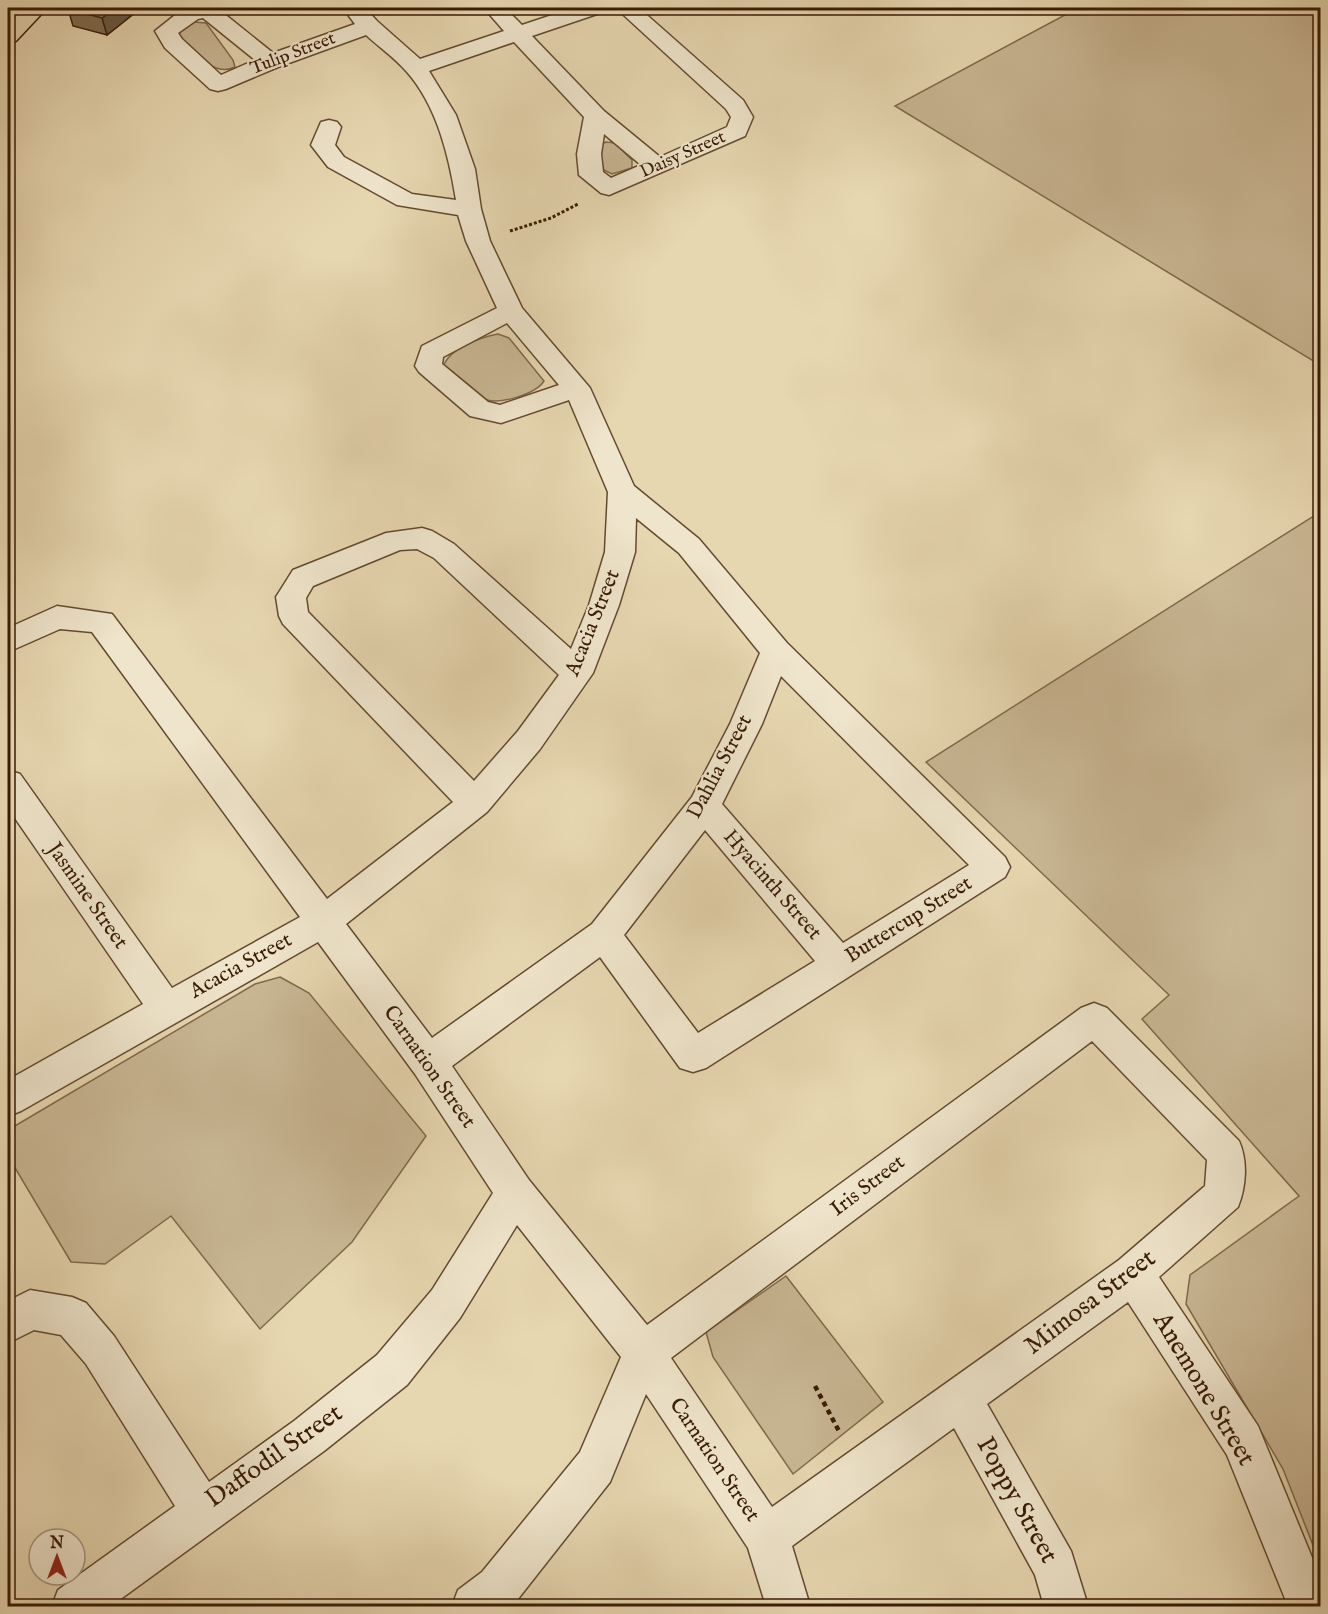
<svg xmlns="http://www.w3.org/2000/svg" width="1328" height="1614" font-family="'IM FELL English',serif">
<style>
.green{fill:#c9b794;stroke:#81694c;stroke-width:1.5}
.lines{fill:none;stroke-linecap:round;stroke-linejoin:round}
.street-casing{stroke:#644a2f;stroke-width:3}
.highway-casing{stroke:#391b04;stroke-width:3}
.path-far1{stroke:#391b04;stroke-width:3;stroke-dasharray:3 2;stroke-linecap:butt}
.path{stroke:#391b04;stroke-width:4.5;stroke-dasharray:5 4;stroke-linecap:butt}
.street{fill:#efe5cc;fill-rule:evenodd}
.highway{fill:#e7d7b1;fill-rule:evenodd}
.wall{fill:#7e6c51;stroke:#391b04;stroke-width:1.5}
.shaded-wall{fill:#675842;stroke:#391b04;stroke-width:1.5}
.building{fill:#937d5e;stroke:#391b04;stroke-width:1.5}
.labels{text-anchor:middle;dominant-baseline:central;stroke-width:4.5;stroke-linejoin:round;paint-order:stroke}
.far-street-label{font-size:18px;fill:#391b04;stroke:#efe5cc}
.street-label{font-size:21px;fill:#391b04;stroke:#efe5cc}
.near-street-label{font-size:26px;fill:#391b04;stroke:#efe5cc}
</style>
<rect width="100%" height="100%" fill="#e7d7b1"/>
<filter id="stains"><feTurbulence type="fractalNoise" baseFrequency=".00333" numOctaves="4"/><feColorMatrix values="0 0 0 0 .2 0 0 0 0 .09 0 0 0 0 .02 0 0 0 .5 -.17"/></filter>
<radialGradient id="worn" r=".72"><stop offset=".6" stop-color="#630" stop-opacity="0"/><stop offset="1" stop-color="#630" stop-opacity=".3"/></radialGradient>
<path class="green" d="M1078,8H1320V365L895,106Z
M193,22L206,23L233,60L235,67C214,78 194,51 178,38L181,30Z
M606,142L615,143L632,160V168L612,174L600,168V145Z
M498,334L509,338L544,381C536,394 501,404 487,400L444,365C450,348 482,337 498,334Z
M1320,512V1563L1283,1469L1186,1304L1190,1275L1299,1196L1142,1019L1169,995L926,762Z
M280,977L309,993L426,1136L352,1242L260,1329L171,1216L105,1264L71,1262L8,1156V1130L255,984Z
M786,1276L883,1402L793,1474L713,1357L706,1332Z"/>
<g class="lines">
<g class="street-casing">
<path id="street" d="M184,8H217L273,53L355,24L343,8H365L377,21L420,59L504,31L484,8H505L522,25L573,8H602L600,13L532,36L604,111L660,157L727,127L731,117L726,109L616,8H639L743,100L753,117L745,136L609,195L601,193L579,175L577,154L584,117L514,42L429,71L456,115L475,169L481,209L490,241L522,308L590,388L634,486L699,539L787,643L1005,857L1010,867L1005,877L706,1068L693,1072L680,1068L600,957L452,1066L529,1180L647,1325L1081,1008L1094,1003L1107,1008L1239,1141C1248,1161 1246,1187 1238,1207L1159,1277L1258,1426L1320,1577V1606H1288L1227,1455L1128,1302L987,1404L1071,1551L1088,1606H1044L1035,1575L954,1428L792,1546L810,1606H766L748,1548L646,1394L610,1482L514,1604L510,1606H452L458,1590L482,1572L580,1452L621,1357L517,1225L460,1318L407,1385L324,1451L111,1606H52L58,1590L175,1506L86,1364L61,1335L34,1330L8,1343V1301L30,1290L72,1297L86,1303L114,1336L209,1482L294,1421L377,1355L432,1290L493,1193L415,1074L318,942L21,1111L8,1116V1080L143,1004L8,808V770L20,774L172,988L300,917L92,632L60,629L8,652V628L57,606L112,614L327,899L453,802L283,624L279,616L276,597L293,570L386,533L422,528L432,531L454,544L571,649L589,605L605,552L608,492L569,400L501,423L470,416L419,372L415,366L422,346L497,308L466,241L458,215L397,205L328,167L311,145L321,122L329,120L337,122L341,127L335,145L344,157L412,194L456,200C449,156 437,106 407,72C395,58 379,47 366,35L278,67L226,89L218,91L210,89L165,48L155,31ZM203,18L255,60L221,75L182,39L178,33L198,19ZM604,134L641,165L611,178L603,172L601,154ZM507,323L559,385L500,405L488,402L442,364L443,357ZM636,518L679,553L760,653L730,724L692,797L592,924L432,1038L346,924L487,812L540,749L593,673L619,605L635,552ZM417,549L434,558L559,675L518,731L474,781L308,612L306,598L313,586L400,550ZM781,676L969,865L843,943L722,804L762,724ZM705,830L815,961L698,1033L624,935ZM1092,1041L1207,1160L1205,1186L1119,1260L772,1507L671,1358Z"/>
</g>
<g class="highway-casing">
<path id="highway" d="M24,8H47L16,41L8,42V24Z"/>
</g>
<path class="path-far1" d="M510,231L551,218L578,204"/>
<path class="path" d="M815,1386L840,1433"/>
<use href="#street" class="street"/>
<use href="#highway" class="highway"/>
</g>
<path class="wall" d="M70,8H141L107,35L73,26L68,9Z"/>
<path class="shaded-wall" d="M116,8H141L107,35L102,18Z"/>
<path class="building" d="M70,8H116L102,18L68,9Z"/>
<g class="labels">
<g class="far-street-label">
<text transform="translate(293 54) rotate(-21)">Tulip Street</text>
<text transform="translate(683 155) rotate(-24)">Daisy Street</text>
</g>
<g class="street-label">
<text transform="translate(593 623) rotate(-68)">Acacia Street</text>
<text transform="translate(720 767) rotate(-62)">Dahlia Street</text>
<text transform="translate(772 885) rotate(49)">Hyacinth Street</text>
<text transform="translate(87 896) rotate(55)">Jasmine Street</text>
<text transform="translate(909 920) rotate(-32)">Buttercup Street</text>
<text transform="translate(241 966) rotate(-29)">Acacia Street</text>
<text transform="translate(429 1067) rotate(55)">Carnation Street</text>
<text transform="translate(868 1186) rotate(-37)">Iris Street</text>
<text transform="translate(714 1460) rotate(56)">Carnation Street</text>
</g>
<g class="near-street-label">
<text transform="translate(1090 1302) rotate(-37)">Mimosa Street</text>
<text transform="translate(1204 1389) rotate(59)">Anemone Street</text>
<text transform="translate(274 1456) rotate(-35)">Daffodil Street</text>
<text transform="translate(1017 1500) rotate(61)">Poppy Street</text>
</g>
</g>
<rect width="1328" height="1614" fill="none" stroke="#e7d7b1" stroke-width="30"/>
<rect x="9" y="9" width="1310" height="1596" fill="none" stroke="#391b04" stroke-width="3"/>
<rect x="15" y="15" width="1298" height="1584" fill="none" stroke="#391b04" stroke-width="1.5"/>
<g transform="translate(57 1557)"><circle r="28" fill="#efe5cc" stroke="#a6947c" stroke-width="1.5"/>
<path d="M0-4.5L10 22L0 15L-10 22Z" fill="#8f2418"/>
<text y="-9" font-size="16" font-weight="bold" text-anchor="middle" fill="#391b04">N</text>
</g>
<rect width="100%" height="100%" filter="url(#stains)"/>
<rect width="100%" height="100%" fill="url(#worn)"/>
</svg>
